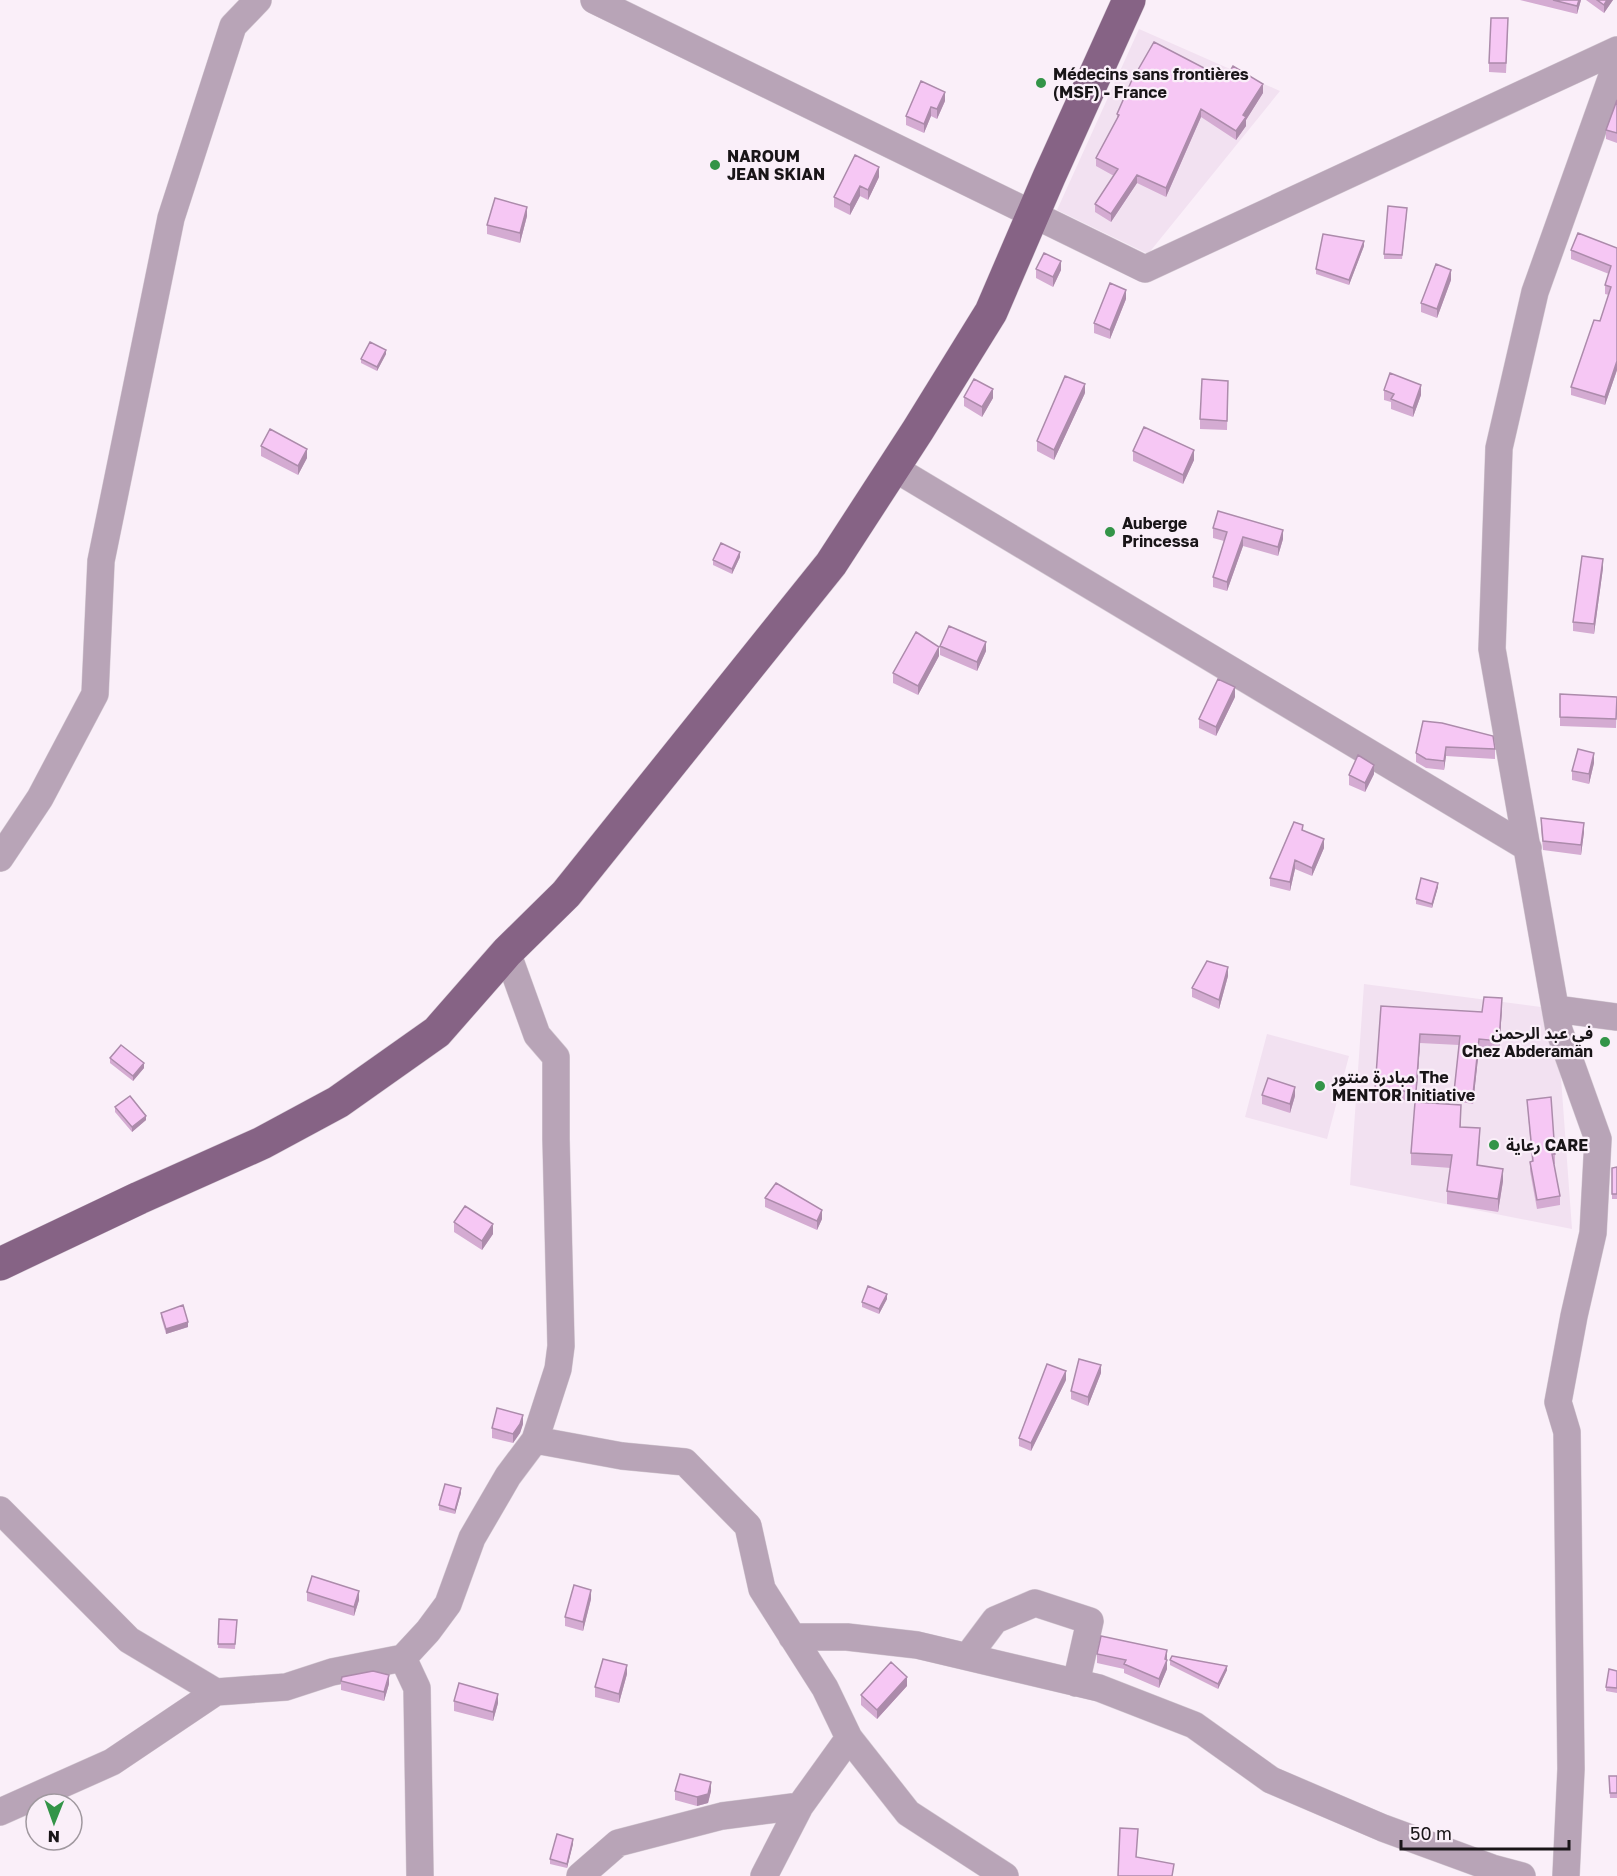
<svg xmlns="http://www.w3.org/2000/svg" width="1617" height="1876" font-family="'Golos Text','Noto Sans Arabic',sans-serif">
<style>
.built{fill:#f2e1f1}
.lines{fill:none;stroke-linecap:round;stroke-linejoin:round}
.street-casing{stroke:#d6ccd5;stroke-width:28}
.primary-casing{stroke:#d6ccd5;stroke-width:34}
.street{stroke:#b8a4b7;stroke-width:27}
.primary{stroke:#866385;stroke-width:33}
.wall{fill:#d4abd2}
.shaded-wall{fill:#ac8bab}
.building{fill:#f6c7f4;stroke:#ac8bab;stroke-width:1.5}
.poi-dot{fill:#339448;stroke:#faeff9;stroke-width:2}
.labels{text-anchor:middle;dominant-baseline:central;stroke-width:4.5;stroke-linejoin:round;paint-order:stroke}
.poi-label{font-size:16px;font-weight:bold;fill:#191518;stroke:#faeff9;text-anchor:start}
</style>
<rect width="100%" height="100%" fill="#faeff9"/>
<path class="built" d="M1139,29L1280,91L1148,254L1057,210Z
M1364,984L1556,1009L1572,1229L1350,1185Z
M1267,1034L1349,1056L1327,1139L1245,1117Z"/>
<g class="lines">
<g class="street-casing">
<path id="street" d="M594,0L1145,269L1617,50
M894,468L1528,848
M0,858L40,798L95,694L101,561L171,218L233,26L258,0
M1556,1009L1617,1017
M535,1440L622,1456L685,1462L748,1526L762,1589L825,1688L849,1738L908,1813L1005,1876
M0,1510L129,1640L216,1692L286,1687L332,1672L403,1658L428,1631L448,1604L472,1538L508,1476L535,1440L558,1369L561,1346L556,1139V1057L537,1035L507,952
M792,1637H847L917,1645L1099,1688L1194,1725L1271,1780L1383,1828L1492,1868L1522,1876
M968,1656L995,1620L1035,1603L1090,1621L1076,1683
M403,1658L417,1688L420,1876
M0,1812L112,1762L216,1692
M580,1876L618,1843L722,1816L800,1806
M764,1876L800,1806L849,1738
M1566,1876L1571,1769L1567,1432L1558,1402L1574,1316L1593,1233L1598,1139L1559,1030L1492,649L1499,448L1535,292L1617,62"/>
</g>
<g class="primary-casing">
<path id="primary" d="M0,1264L139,1198L262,1143L338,1102L437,1032L507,952L566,894L831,564L918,430L991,312L1049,177L1129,0"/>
</g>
<use href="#street" class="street"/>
<use href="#primary" class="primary"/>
</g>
<path class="wall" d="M1520,0H1581L1577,14Z
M1586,0H1613L1604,13Z
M1508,28L1506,73L1489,72V63Z
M1225,79L1263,93L1246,120V126L1236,140L1201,117L1166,197L1137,183L1111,222L1095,212V204L1114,176L1096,166V158L1117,119V114Z
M1617,100V143L1606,139V130Z
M945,101L937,119L931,116L924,133L906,125V116Z
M879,177L868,200L860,196L850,215L834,207V197Z
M1407,212L1402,259H1384V254Z
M527,216L520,243L487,234V225Z
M1364,246L1349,285L1316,274V269Z
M1617,248V370L1605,405L1571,395V387L1600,321L1609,295L1605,294V285L1609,274L1571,259V250Z
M1036,269L1061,270L1053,287L1036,278Z
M1451,280L1437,318L1421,312V303Z
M1126,299L1110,339L1094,333V323Z
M386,354L377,371L361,363V359Z
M1228,390L1227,430L1200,429V419Z
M1384,390L1421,395L1413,417L1391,409V402L1384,400Z
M1085,393L1054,460L1037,451V441Z
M964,397L993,398L982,417L964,406Z
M261,446L307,458L298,475L261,456Z
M1133,451L1194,460L1183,484L1133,461Z
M1213,528L1283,539L1278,556L1243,546L1227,591L1213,587V577L1224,541L1213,538Z
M740,557L732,574L713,565V560Z
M1603,568L1594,634L1573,631V622Z
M940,646L986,651L977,671L940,655Z
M939,656L918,695L893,683V673Z
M1560,694L1617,697L1616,728L1560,726Z
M1235,697L1216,736L1199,728V719Z
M1442,723L1495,749V759L1446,756L1444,770L1426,768L1416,762V753Z
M1594,763L1589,784L1572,780V771Z
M1374,774L1365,792L1349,785V775Z
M1541,818L1584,832L1581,855L1543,850L1541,827Z
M1303,831L1324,848L1312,876L1295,869L1290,891L1270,886V878Z
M1438,887L1432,908L1416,904V899Z
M1228,976L1219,1009L1192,997V988Z
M1381,1006L1482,1012L1502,1008L1499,1051L1479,1049L1473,1104L1454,1101V1092L1459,1045L1420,1043L1416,1101L1375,1098Z
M110,1058L144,1068L133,1081L110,1063Z
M1262,1095L1295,1096L1290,1113L1262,1104Z
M1527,1100L1555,1154V1164H1554L1560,1196V1205L1537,1209L1530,1171V1162H1532Z
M115,1107L146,1120L132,1132L115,1112Z
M1461,1118V1127L1480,1140L1478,1165L1503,1181L1498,1212L1447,1204V1191L1451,1168L1411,1165V1153Z
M1617,1167V1199H1612V1172Z
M765,1198L822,1219L817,1230L765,1207Z
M454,1222L493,1234L482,1250L454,1232Z
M887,1299L879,1314L862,1307V1302Z
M161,1313L188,1327L166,1334L161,1317Z
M1101,1373L1088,1406L1071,1399V1391Z
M1066,1380L1031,1451L1019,1446V1438Z
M523,1424L520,1433L513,1443L492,1438V1428Z
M461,1493L455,1514L439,1510V1505Z
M307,1592L359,1600L354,1616L307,1601Z
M591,1599L583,1631L565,1626V1617Z
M219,1619L237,1620L235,1649L218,1648Z
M1097,1654L1167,1659V1669L1159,1688L1124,1673V1669L1097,1663Z
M1170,1660L1227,1670L1218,1689L1170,1665Z
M1617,1671V1693L1606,1691V1687Z
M627,1674L619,1703L595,1697V1687Z
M341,1681L389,1684L384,1701L341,1690Z
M907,1686L877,1719L861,1705V1695Z
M454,1701L498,1703L493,1721L454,1711Z
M1609,1776H1617V1798H1610Z
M675,1791H711L708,1803L697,1806L675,1800Z
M573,1844L567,1868L550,1864V1859Z"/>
<path class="shaded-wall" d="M1579,0H1581L1577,14V6Z
M1607,0H1613L1604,13V5Z
M1263,84V93L1246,120V126L1236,140V131L1243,115Z
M945,92V101L937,119V109Z
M931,107V116L924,133V124Z
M1201,109V117L1166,197V188Z
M879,167V177L868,200V190Z
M1137,175V183L1111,222V214Z
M860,186V196L850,215V205Z
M527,207V216L520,243V233Z
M1364,241V246L1349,285V280Z
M1061,261V270L1053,287V277Z
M1451,270V280L1437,318V309Z
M1126,290V299L1110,339V330Z
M386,350V354L377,371V367Z
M1617,361V370L1605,405V397Z
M1085,384V393L1054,460V450Z
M1421,385V395L1413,417V408Z
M993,389V398L982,417V407Z
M307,449V458L298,475V466Z
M1194,450V460L1183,484V475Z
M1283,530V539L1278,556V547Z
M1243,537V546L1227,591V582Z
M740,552V557L732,574V569Z
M1603,559V568L1594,634V624Z
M986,642V651L977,671V662Z
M939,647V656L918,695V686Z
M1235,687V697L1216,736V727Z
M1446,747V756L1444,770V761Z
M1594,753V763L1589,784V774Z
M1374,765V774L1365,792V783Z
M1584,823V832L1581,855V845Z
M1324,839V848L1312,876V868Z
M1295,860V869L1290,891V882Z
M1438,883V887L1432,908V904Z
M1228,967V976L1219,1009V1000Z
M1502,998V1008L1499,1051V1041Z
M1420,1034V1043L1416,1101V1092Z
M1479,1039V1049L1473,1104V1094Z
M144,1063V1068L133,1081V1076Z
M1295,1087V1096L1290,1113V1104Z
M146,1116V1120L132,1132V1127Z
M1503,1169V1181L1498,1212V1199Z
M822,1210V1219L817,1230V1221Z
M493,1224V1234L482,1250V1241Z
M887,1294V1299L879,1314V1309Z
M188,1322V1327L166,1334V1329Z
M1101,1365V1373L1088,1406V1397Z
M1066,1371V1380L1031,1451V1443Z
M523,1415V1424L520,1433L513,1443V1434Z
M461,1488V1493L455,1514V1510Z
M591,1590V1599L583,1631V1622Z
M359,1591V1600L354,1616V1607Z
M1167,1650V1669L1159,1688V1679Z
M627,1665V1674L619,1703V1694Z
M1227,1666V1670L1218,1689V1684Z
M389,1675V1684L384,1701V1692Z
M907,1677V1686L877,1719V1710Z
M498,1694V1703L493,1721V1712Z
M711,1782V1791L708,1803L697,1806V1797Z
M573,1839V1844L567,1868V1864Z"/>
<path class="building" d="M1553,0H1579L1577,6Z
M1597,0H1607L1604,5Z
M1491,18H1508L1506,63H1489Z
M1154,42L1225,79L1233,66L1263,84L1243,115L1246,117L1236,131L1201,109L1166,188L1137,175L1111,214L1095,204L1118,169L1096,158L1119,115L1117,114L1131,82Z
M921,81L945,92L937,109L931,107L924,124L906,116Z
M1617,100V133L1606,130Z
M855,155L879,167L868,190L860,186L850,205L834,197Z
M495,198L527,207L520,233L487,225Z
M1388,206L1407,208L1402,255L1384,254Z
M1578,233L1617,248V361L1605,397L1571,387L1594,320L1600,321L1611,287L1605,285L1611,266L1571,250Z
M1323,234L1364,241L1349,280L1316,269Z
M1044,253L1061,261L1053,277L1036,269Z
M1436,264L1451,270L1437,309L1421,303Z
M1110,283L1126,290L1110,330L1094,323Z
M370,342L386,350L377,367L361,359Z
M1390,373L1421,385L1413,408L1391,399L1394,394L1384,390Z
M1065,376L1085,384L1054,450L1037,441Z
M974,379L993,389L982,407L964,397Z
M1202,379L1228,381L1227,421L1200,419Z
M1144,427L1194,450L1183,475L1133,451Z
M270,429L307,449L298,466L261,446Z
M1218,511L1283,530L1278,547L1243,537L1227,582L1213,577L1227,532L1213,528Z
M721,543L740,552L732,569L713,560Z
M1582,556L1603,559L1594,624L1573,622Z
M949,626L986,642L977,662L940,646Z
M916,632L939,647L918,686L893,673Z
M1218,679L1235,687L1216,727L1199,719Z
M1560,694L1617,697L1616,719L1560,717Z
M1423,721L1442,723L1493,736L1495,749L1446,747L1444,761L1426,759L1416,753Z
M1578,749L1594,753L1589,774L1572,771Z
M1358,755L1374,765L1365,783L1349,775Z
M1541,818L1584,823L1581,845L1543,841Z
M1294,822L1303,825L1302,830L1324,839L1312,868L1295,860L1290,882L1270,878Z
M1421,878L1438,883L1432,904L1416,899Z
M1207,961L1228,967L1219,1000L1192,988Z
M1484,997L1502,998L1499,1041L1479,1039L1473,1094L1454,1092L1460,1036L1420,1034L1416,1092L1375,1089L1381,1006L1482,1012Z
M121,1045L144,1063L133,1076L110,1058Z
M1268,1078L1295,1087L1290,1104L1262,1095Z
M130,1096L146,1116L132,1127L115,1107Z
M1551,1097L1555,1154H1552L1560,1196L1537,1200L1530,1162L1533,1161L1527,1100Z
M1415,1102L1461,1105L1460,1127L1480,1128L1477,1165L1503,1169L1498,1199L1447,1191L1452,1155L1411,1153Z
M1617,1167V1194H1612V1168Z
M776,1183L822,1210L817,1221L765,1198Z
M465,1206L493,1224L482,1241L454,1222Z
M868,1286L887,1294L879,1309L862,1302Z
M183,1305L188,1322L166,1329L161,1313Z
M1079,1359L1101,1365L1088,1397L1071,1391Z
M1047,1364L1066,1371L1031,1443L1019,1438Z
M497,1408L523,1415L520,1424L513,1434L492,1428Z
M445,1484L461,1488L455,1510L439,1505Z
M312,1576L359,1591L354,1607L307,1592Z
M574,1585L591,1590L583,1622L565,1617Z
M219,1619L237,1620L235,1644H218Z
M1101,1636L1167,1650L1165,1659L1167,1660L1159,1679L1124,1664L1126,1660L1097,1654Z
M1172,1656L1227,1666L1218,1684L1170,1660Z
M603,1659L627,1665L619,1694L595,1687Z
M891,1662L907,1677L877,1710L861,1695Z
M1609,1669L1617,1671V1688L1606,1687Z
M373,1671L389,1675L384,1692L341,1681L342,1677Z
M459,1683L498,1694L493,1712L454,1701Z
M680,1774L711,1782L708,1794L697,1797L675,1791Z
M1609,1776H1617V1793H1610Z
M1120,1828L1138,1829L1136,1857L1174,1864L1172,1876H1118Z
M557,1834L573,1839L567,1864L550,1859Z"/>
<g class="poi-dot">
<circle cx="1041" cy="83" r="6"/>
<circle cx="715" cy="165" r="6"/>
<circle cx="1110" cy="532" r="6"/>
<circle cx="1605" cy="1042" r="6"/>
<circle cx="1320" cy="1086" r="6"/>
<circle cx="1494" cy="1145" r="6"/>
</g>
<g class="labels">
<g class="poi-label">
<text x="1053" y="74">Médecins sans frontières<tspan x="1053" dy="18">(MSF) - France</tspan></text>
<text x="727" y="156">NAROUM<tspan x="727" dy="18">JEAN SKIAN</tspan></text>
<text x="1122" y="523">Auberge<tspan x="1122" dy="18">Princessa</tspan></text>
<text x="1593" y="1033" text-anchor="end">في عبد الرحمن<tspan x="1593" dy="18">Chez Abderaman</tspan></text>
<text x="1332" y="1077">مبادرة منتور The<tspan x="1332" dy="18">MENTOR Initiative</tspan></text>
<text x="1506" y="1145">رعاية CARE</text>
</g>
</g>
<g transform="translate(54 1822) rotate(181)"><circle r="28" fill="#faeff9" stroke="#a0989f" stroke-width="1.5"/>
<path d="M0-4.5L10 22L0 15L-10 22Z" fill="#339448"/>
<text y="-9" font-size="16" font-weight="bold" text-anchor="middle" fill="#191518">N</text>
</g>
<path d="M1401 1840v9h168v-9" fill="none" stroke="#191518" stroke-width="3"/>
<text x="1410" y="1840" font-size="18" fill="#191518" stroke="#faeff9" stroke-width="4.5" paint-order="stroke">50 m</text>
</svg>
